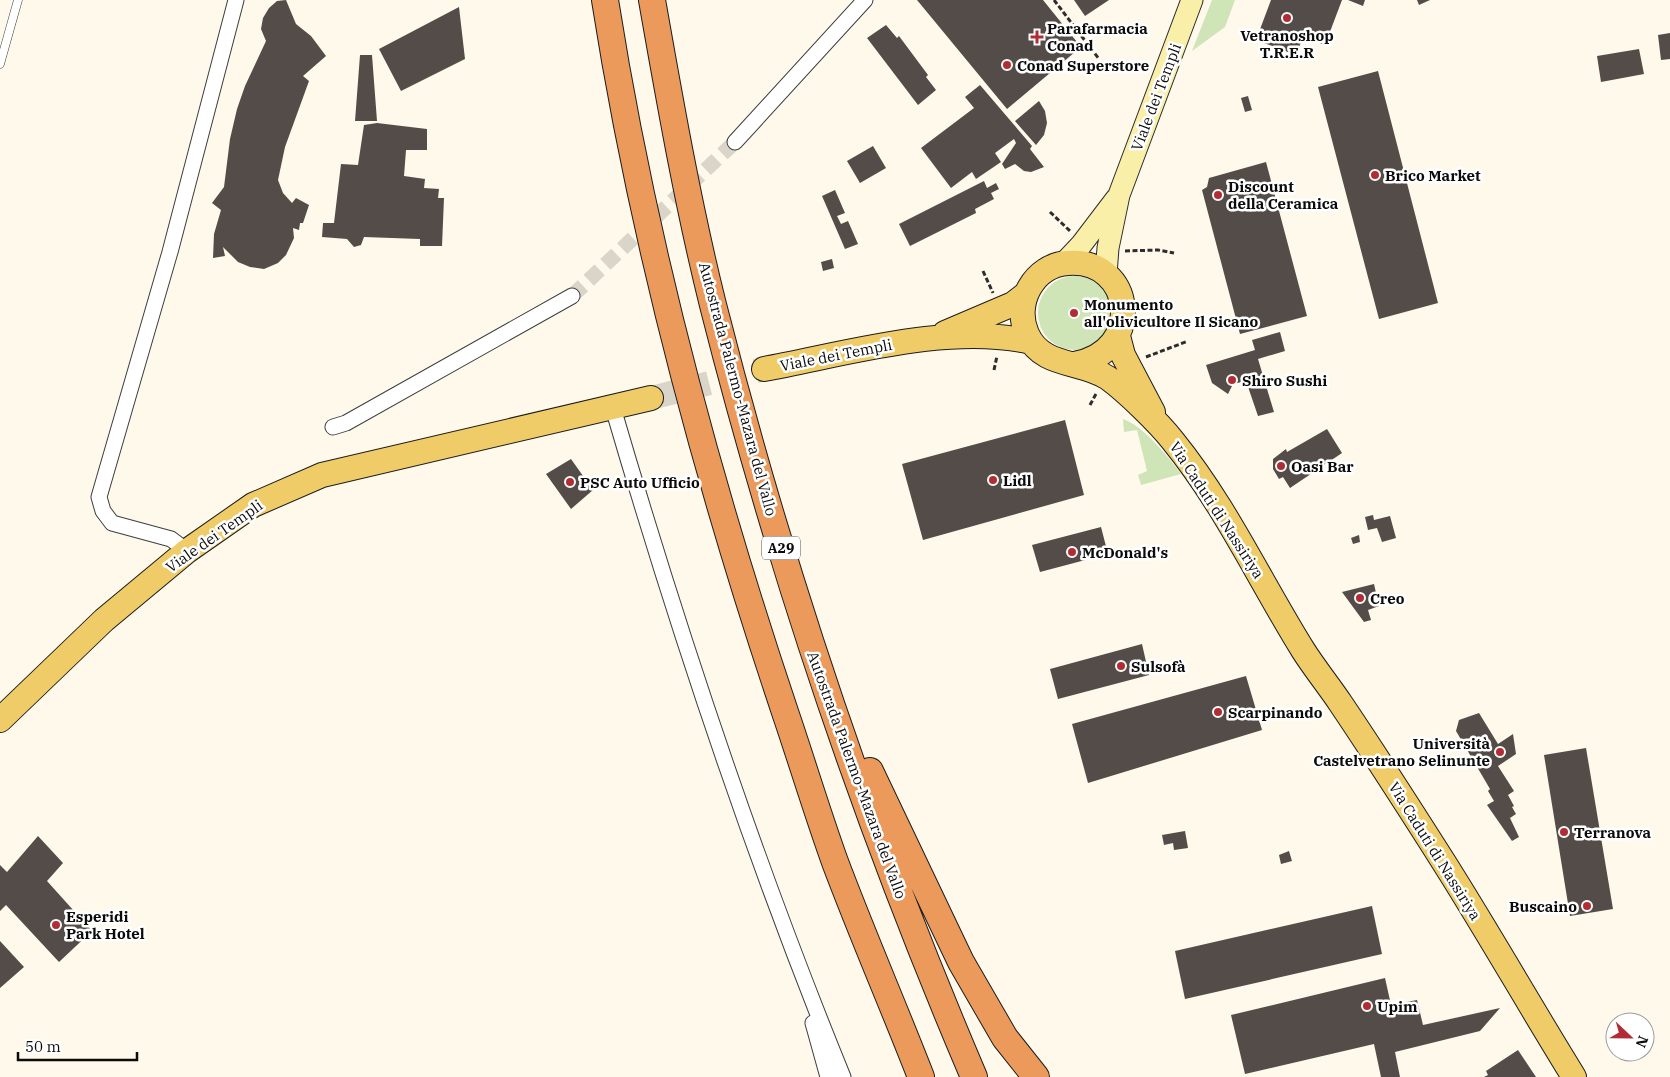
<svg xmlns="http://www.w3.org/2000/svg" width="1670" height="1077" font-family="'IBM Plex Serif',serif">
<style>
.green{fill:#d0e5b7}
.building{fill:#534c48}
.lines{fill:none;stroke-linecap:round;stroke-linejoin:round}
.minor-tunnel{stroke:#dad5c9;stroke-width:15;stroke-dasharray:15 8;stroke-linecap:butt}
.primary-tunnel{stroke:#dad5c9;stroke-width:24;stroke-dasharray:24 12;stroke-linecap:butt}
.service-casing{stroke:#3e3e3e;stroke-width:9}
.minor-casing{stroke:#3e3e3e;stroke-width:17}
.secondary-casing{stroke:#2d2d2d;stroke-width:23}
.primary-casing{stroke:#1c1c1c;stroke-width:26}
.motorway-casing{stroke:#1c1c1c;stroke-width:28}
.path{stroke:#2d2d2d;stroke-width:3;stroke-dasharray:5 2.5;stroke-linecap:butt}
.service{stroke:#fff;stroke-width:8}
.minor{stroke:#fff;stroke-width:15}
.secondary{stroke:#faefa9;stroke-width:21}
.primary{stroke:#f0cc68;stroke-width:24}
.motorway{stroke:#eb9a5b;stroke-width:26}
.poi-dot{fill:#b12d36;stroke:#fff;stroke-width:2}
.labels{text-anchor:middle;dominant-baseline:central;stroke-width:5;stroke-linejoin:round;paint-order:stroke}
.shield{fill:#fff;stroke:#545454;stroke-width:1}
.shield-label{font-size:14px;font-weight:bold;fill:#0b0b0b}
.poi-label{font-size:15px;font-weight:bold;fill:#0b0b0b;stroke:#fff;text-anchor:start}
.street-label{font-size:15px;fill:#0b0b0b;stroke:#fff}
</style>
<rect width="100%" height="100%" fill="#fef9ea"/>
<path class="green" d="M1212,0H1235L1225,27L1192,51Z
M1038 313a37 37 0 1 1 74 0a37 37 0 1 1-74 0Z
M1123,419C1142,425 1169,457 1181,474L1141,485L1138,475L1147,471L1137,430L1124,432Z"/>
<path class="building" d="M286,0L296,24L311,36L326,56L303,76L309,81L285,147L278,180L283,193L292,203L296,198L309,205L303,223H300L299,230L293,228L294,238L286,255L278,263L264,269L250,267L238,262L223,247L225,256L213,258L214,234L221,210L212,203L224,187L230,139L237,109L245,86L266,41L261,29L263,18L269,8L277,1Z
M917,0H1043L1081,47L1007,109Z
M1074,0H1109L1085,16Z
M1271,0H1342L1325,45L1303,37L1296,55L1256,40Z
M1348,0H1365L1363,6Z
M1417,0H1430L1419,5Z
M459,7L465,59L401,91L379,49Z
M886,25L897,38L899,36L928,75L926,77L936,90L918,105L867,38Z
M1670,33V59L1661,60L1658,35Z
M1639,49L1644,74L1601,82L1597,56Z
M360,55H372L377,121H355Z
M1378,71L1438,303L1379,319L1318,87Z
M980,85L1032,146L1030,149L1044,167L1031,172L1024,171L1015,164L1005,169L1002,164L1016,143L1014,139L995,153L1001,162L976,179L972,172L951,188L921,148L974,108L965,97Z
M1248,96L1252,110L1245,112L1241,98Z
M1039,101L1045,111L1047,123L1044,135L1036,145L1015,121Z
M377,123L427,129V150H406L404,176L425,179L424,188L439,189L438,198H444L442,246H420V239L364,237L361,245L354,247L347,239L322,237L323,223H334L341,164L358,165L364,125Z
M873,146L886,168L860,183L847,161Z
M1266,162L1307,316L1240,334L1202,190L1207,187L1209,178Z
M984,181L987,188L996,183L999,189L991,193L994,199L975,209L976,213L910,246L899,224Z
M835,190L845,213L837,216L841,224L848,221L858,244L845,249L822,196Z
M832,259L834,268L823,271L821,262Z
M1280,332L1285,351L1258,359L1274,412L1258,416L1246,381L1233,384L1228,394L1212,383L1206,365L1255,350L1252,340Z
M1065,420L1084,495L923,540L902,464Z
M1327,429L1342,453L1290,488L1283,477L1279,479L1273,469V459L1286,449L1287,452Z
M571,459L593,490L571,509L546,474Z
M1373,515L1374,520L1390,516L1396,538L1382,542L1377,528L1368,530L1365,517Z
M1101,527L1108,554L1040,572L1032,545Z
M1359,535L1360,542L1353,544L1351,538Z
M1374,584L1379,606L1368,610L1371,620L1364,622L1342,592Z
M1142,644L1149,675L1058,699L1050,669Z
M1246,676L1262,730L1088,783L1072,724Z
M1479,713L1498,744L1513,734L1516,754L1498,766L1514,791L1508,795L1514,806L1512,807L1516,814L1510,818L1519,837L1512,841L1487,805L1494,801L1488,791L1490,789L1456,731L1459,720Z
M1586,748L1613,909L1570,916L1544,755Z
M1185,831L1188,848L1174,850L1173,843L1164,845L1162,835Z
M38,836L63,863L47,881L92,931L59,962L6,905L0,911V865L7,872Z
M1289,851L1292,861L1281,864L1279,855Z
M1372,906L1382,954L1185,999L1175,951Z
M0,941L24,967L0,988Z
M1385,978L1391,1005L1417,1000L1423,1025L1500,1008L1480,1031L1395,1052L1400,1077H1381L1374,1044L1245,1074L1231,1015Z
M1518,1050L1536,1077H1484L1488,1075L1486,1071Z"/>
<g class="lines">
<path class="minor-tunnel" d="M572,296L735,142"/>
<path class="primary-tunnel" d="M651,398L764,369"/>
<g class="service-casing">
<path id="service" d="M0,64L18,0"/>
</g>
<g class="minor-casing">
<path id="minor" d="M735,142L865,0
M613,408C679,634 754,859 843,1077
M333,427L346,423L572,296
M187,551L171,539L112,523L103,511L99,497L170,252L236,0
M813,1023L828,1077"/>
</g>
<g class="secondary-casing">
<path id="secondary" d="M1064,263L1081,245L1116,199
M1106,274L1108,248L1119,195L1192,0"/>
</g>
<g class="primary-casing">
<path id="primary" d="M945,333L1013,304L1026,294
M1118,336L1123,355L1153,412
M1074,364C1146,352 1134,258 1068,263C1034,265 1013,303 1027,334C1042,368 1081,360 1108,378C1126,391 1159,423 1173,441C1225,505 1260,581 1303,650C1315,669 1329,686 1341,704C1376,756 1410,809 1443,861C1488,932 1530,1006 1574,1077
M764,369C846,354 949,323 1031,342
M0,720L104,620L187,551L253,505L322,475L651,398"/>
</g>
<g class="motorway-casing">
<path id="motorway" d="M605,0C643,242 707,480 785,712C802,762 817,812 835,862C862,934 893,1005 921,1077
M652,0C670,102 688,205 713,305C780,569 867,827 974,1077
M870,771L961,962L1005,1038L1036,1077"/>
</g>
<path class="path" d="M1054,0L1099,59
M1050,212L1070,231
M1125,251L1158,250L1174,253
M983,271L993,293
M1146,357L1188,341
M994,370L997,356
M1090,405L1097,392"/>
<use href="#service" class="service"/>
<use href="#minor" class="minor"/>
<use href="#secondary" class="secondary"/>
<use href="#primary" class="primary"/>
<use href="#motorway" class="motorway"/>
</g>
<g class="poi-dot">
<circle cx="1287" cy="18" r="5"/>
<path d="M1034.5 29.5h5v5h5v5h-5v5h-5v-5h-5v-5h5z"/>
<circle cx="1007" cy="65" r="5"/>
<circle cx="1375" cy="175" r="5"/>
<circle cx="1218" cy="195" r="5"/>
<circle cx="1074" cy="313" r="5"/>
<circle cx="1232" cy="380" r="5"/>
<circle cx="1281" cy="466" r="5"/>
<circle cx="993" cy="480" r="5"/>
<circle cx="570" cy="482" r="5"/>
<circle cx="1072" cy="552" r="5"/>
<circle cx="1360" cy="598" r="5"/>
<circle cx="1121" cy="666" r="5"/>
<circle cx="1218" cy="712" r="5"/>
<circle cx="1500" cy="752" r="5"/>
<circle cx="1564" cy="832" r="5"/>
<circle cx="1587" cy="906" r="5"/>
<circle cx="56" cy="925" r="5"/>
<circle cx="1367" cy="1006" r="5"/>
</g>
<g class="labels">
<rect class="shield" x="762" y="536.5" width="38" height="23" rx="4"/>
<g class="shield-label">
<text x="781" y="548">A29</text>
</g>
<g class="poi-label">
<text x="1047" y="28">Parafarmacia<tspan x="1047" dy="17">Conad</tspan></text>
<text x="1287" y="35" text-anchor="middle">Vetranoshop<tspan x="1287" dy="17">T.R.E.R</tspan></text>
<text x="1017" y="65">Conad Superstore</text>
<text x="1385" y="175">Brico Market</text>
<text x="1228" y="186">Discount<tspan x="1228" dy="17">della Ceramica</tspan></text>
<text x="1084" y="304">Monumento<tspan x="1084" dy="17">all'olivicultore Il Sicano</tspan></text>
<text x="1242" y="380">Shiro Sushi</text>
<text x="1291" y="466">Oasi Bar</text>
<text x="1003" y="480">Lidl</text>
<text x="580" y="482">PSC Auto Ufficio</text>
<text x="1082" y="552">McDonald's</text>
<text x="1370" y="598">Creo</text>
<text x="1131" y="666">Sulsofà</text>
<text x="1228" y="712">Scarpinando</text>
<text x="1490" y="743" text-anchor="end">Università<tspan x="1490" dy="17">Castelvetrano Selinunte</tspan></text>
<text x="1574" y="832">Terranova</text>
<text x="1577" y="906" text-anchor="end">Buscaino</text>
<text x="66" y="916">Esperidi<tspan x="66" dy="17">Park Hotel</tspan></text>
<text x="1377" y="1006">Upim</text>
</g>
<g class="street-label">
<text transform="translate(1156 97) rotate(-69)">Viale dei Templi</text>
<text transform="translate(836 355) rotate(-11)">Viale dei Templi</text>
<text transform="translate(738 389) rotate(75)">Autostrada Palermo-Mazara del Vallo</text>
<text transform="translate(1217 510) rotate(57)">Via Caduti di Nassiriya</text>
<text transform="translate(214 536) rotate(-35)">Viale dei Templi</text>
<text transform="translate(857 775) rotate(70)">Autostrada Palermo-Mazara del Vallo</text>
<text transform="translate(1435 851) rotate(58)">Via Caduti di Nassiriya</text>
</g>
</g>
<g transform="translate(1630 1037) rotate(112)"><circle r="24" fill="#ffffff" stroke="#9d9d9d"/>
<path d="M0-4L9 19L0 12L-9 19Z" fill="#b12d36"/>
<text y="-8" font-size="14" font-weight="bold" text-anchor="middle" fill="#0b0b0b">N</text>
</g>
<path d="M18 1052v8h119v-8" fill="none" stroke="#0b0b0b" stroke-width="2.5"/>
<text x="25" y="1052" font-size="15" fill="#0b0b0b" stroke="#ffffff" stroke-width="4" paint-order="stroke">50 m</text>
</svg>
